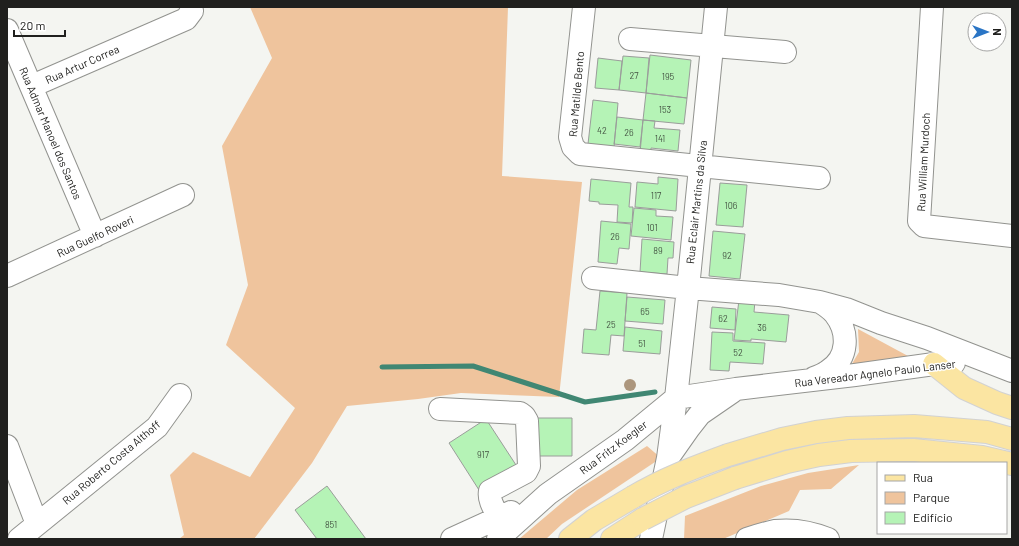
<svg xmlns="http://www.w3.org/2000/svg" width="1019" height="546" font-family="Barlow,sans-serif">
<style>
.green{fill:#efc49d}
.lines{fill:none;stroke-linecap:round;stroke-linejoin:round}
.stream{stroke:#408773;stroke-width:5}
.building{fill:#b5f3b6;stroke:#9a9d9a}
.minor-casing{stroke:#92938f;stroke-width:24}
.major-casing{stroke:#d2d2d2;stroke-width:24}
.minor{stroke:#fff;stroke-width:22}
.major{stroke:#fbe5a2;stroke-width:22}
.major-bridge-casing{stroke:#d2d2d2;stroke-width:24;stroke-linecap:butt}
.major-bridge{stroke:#fbe5a2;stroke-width:22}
.tree{fill:#ac967d}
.labels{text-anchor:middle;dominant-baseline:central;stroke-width:3;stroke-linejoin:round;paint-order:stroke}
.number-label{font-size:9px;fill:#455544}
.street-label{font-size:11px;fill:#20201e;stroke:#fff}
</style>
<rect width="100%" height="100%" fill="#f4f5f1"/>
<path class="green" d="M250,7H508L502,176L582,182L559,397L461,393L418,399L347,406L312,463L254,539H179L184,535L170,475L193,452L250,477L295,408L226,345L248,285L222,146L272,58Z
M858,329L908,356L850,367L859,352Z
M647,446L661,458L562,524L546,539H519L577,490Z
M859,465L831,489L800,490L789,511L723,539H684L685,516L761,486L808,473Z"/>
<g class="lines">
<path class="stream" d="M382,367L473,366L585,402L655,392"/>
</g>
<path class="building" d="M650,55L691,60L687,98L646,93Z
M623,56L649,58L646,93L619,90Z
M598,58L622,61L619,90L595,88Z
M646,93L687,98L684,124L643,120Z
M593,100L618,103L614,147L588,144Z
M617,117L643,120L640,147L614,144Z
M643,120L655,121L654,128L680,130L678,151L651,148V154L640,153Z
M658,177L678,179L676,211L635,207L637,182L658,184Z
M591,179L631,183L629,207H633L632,223L617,222L618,205L599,204V202L589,201Z
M720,183L747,185L743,227L716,225Z
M634,208L656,210V216L673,217L671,240L631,236Z
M601,221L631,224L629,249L619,248L617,264L598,262Z
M713,231L745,234L740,279L709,276Z
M642,239L674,242L673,258H668L667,274L640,272Z
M600,291L627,293L624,336L611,335L609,355L582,353L584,329L596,330Z
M627,297L665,300L663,324L625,321Z
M739,300L755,301L754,312L789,315L786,342L751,339V341L734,340Z
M712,307L736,309L735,330L710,328Z
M625,327L662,331L660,354L623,351Z
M712,332L733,333V341L765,343L763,364L730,362L729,371L710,370Z
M535,418H572V456H536Z
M486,419L516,465L479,490L449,443Z
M327,486L366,539H317L295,510Z"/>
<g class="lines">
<g class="minor-casing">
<path id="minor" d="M584,7L570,137L573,147L580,154L819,178
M932,7L919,221L924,226L1012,236
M7,30L95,236
M630,39L785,52
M32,86L186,19L192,11L191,7
M7,276L183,195
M593,278L688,288L779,295L820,302L846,309L881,323L927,338L1012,371
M814,378C819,376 824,374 828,371C849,358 849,332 835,314C831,309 825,305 820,302
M676,398L736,389L855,375L934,364L954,363
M440,409L520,413L524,416L527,421L529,466L526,472L490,491C488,500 495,510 499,518
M7,446L37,524
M670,455L689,428L700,414L732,392
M19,539L157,427L180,395
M452,539L511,512
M498,539L548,494L625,440L676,398
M651,539L668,458L676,398L688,288L716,7
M747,539C756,536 766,533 775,531C793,529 811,532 828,539"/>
</g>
<g class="major-casing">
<path id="major" d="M934,364L964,388L997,403L1012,408
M728,455L782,439L816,432L848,428L914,426L987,432L1012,439
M735,478L787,462L819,455L851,451L913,450L982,457L1012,464
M570,539L594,520L633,497
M612,539L643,519"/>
</g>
<use href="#minor" class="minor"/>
<use href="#major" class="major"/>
<g class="major-bridge-casing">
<path id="major-bridge" d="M633,497C663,479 695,467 728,455
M643,519L686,497L735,478"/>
</g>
<use href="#major-bridge" class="major-bridge"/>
</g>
<circle class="tree" cx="630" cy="385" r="6"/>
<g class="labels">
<g class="number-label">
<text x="634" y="75">27</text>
<text x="668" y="76">195</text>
<text x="665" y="109">153</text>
<text x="602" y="130">42</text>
<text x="629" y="132">26</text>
<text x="660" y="138">141</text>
<text x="656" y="195">117</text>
<text x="731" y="205">106</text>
<text x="652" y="227">101</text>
<text x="615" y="236">26</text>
<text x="658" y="250">89</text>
<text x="727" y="255">92</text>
<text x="645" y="311">65</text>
<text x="723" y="318">62</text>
<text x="611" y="324">25</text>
<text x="762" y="327">36</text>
<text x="642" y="343">51</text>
<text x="738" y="352">52</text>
<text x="483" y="454">917</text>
<text x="331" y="524">851</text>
</g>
<g class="street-label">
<text transform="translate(82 64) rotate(-24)">Rua Artur Correa</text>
<text transform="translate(576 94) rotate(-85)">Rua Matilde Bento</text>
<text transform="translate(51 133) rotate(67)">Rua Admar Manoel dos Santos</text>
<text transform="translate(923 162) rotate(-87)">Rua William Murdoch</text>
<text transform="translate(696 202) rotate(-84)">Rua Eclair Martins da Silva</text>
<text transform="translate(95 236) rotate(-25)">Rua Guelfo Roveri</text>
<text transform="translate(875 373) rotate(-7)">Rua Vereador Agnelo Paulo Lanser</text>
<text transform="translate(613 447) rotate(-37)">Rua Fritz Koegler</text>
<text transform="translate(111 462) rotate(-40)">Rua Roberto Costa Althoff</text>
</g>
</g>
<rect width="1019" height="546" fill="none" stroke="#20201e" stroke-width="16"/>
<rect x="877" y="462" width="130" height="72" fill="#ffffff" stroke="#a6a6a5"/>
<rect x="885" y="475" width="20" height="6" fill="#fbe5a2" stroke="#a6a6a5"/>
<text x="913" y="482" font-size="12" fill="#20201e">Rua</text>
<rect x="885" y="492" width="20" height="12" fill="#efc49d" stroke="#a6a6a5"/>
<text x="913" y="502" font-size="12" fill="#20201e">Parque</text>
<rect x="885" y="512" width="20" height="12" fill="#b5f3b6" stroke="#a6a6a5"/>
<text x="913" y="522" font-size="12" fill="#20201e">Edifício</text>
<g transform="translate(987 32) rotate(90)"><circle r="19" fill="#ffffff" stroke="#a6a6a5"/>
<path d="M0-3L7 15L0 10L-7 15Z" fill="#2a75c5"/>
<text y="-6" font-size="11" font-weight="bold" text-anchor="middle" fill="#20201e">N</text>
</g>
<path d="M14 30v6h51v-6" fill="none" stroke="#20201e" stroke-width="2"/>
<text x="20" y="30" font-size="12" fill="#20201e" stroke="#ffffff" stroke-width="3" paint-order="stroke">20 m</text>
</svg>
